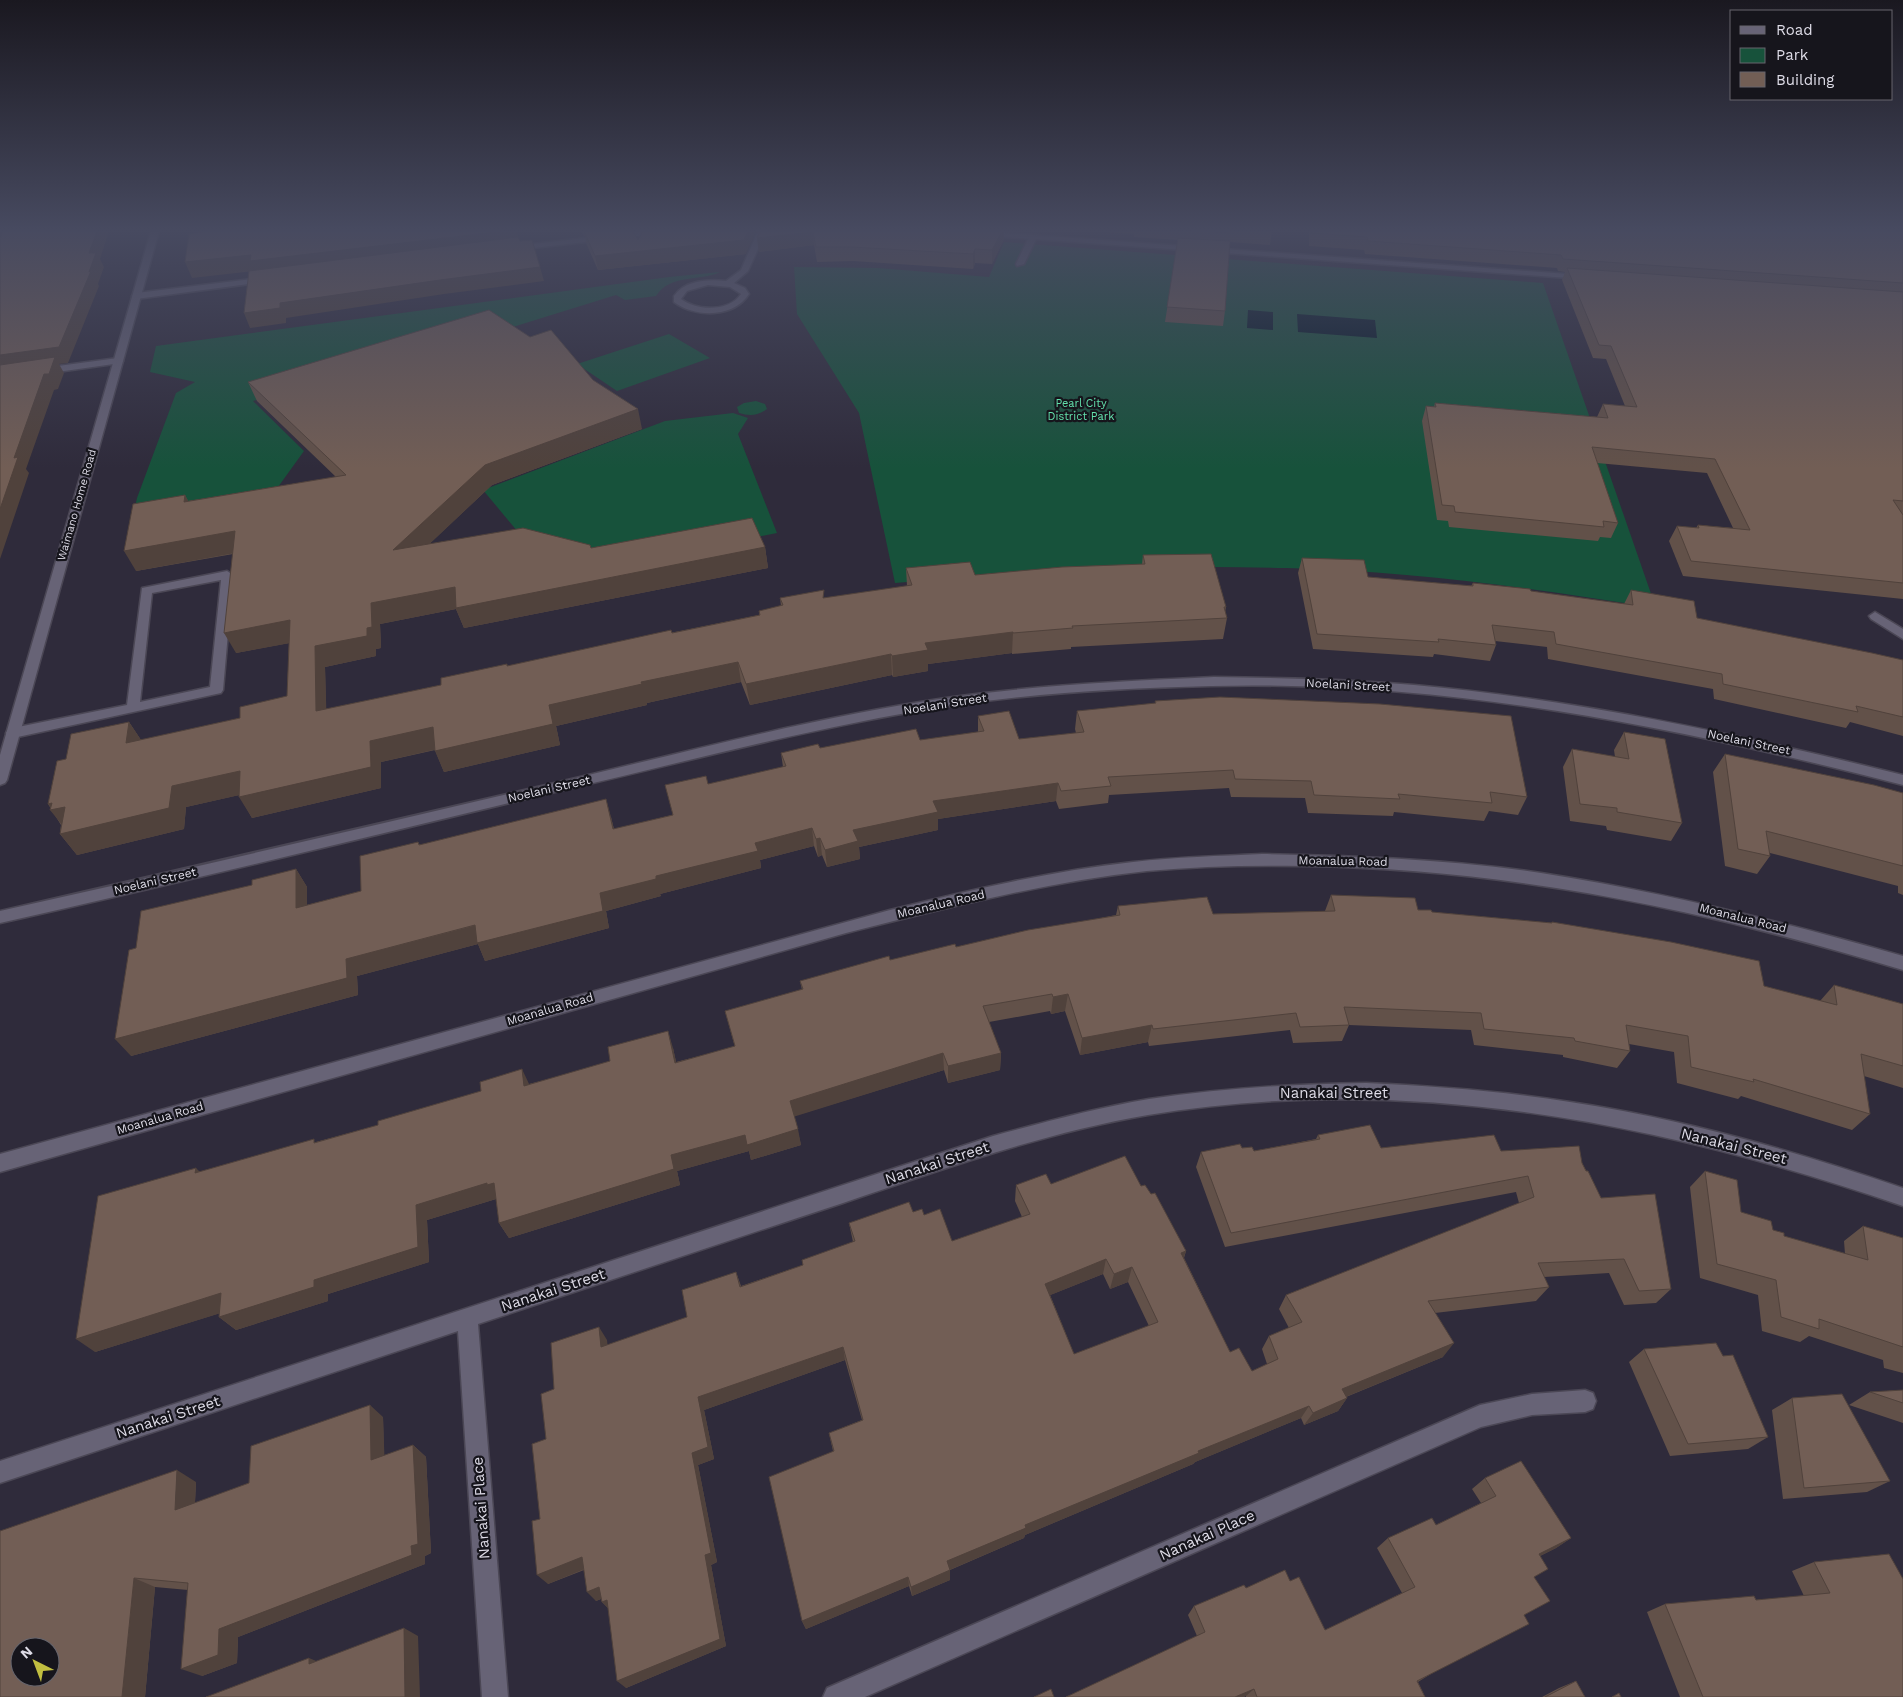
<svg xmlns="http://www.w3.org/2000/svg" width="1903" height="1697" font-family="'Work Sans',sans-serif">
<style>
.green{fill:#17523b}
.water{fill:#021726}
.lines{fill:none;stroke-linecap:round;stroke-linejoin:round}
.service-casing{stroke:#4b4755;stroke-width:3}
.minor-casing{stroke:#4b4755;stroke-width:3}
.tertiary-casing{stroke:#4b4755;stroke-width:3}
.secondary-casing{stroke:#4b4755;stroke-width:3}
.service{fill:#676376;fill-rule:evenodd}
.minor{fill:#676376;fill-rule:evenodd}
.tertiary{fill:#676376;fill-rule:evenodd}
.secondary{fill:#676376;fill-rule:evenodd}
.wall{fill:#625149;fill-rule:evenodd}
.shaded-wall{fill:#50423c}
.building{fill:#725e55;stroke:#50423c;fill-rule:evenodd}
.labels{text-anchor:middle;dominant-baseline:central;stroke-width:4.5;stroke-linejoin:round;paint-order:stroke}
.far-park-label{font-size:11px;fill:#63e1ac;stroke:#16151c}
.far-street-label{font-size:11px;fill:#dedce7;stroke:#16151c}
.street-label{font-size:12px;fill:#dedce7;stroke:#16151c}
.near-street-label{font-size:15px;fill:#dedce7;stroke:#16151c}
</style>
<rect width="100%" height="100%" fill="#2f2b3b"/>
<path class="green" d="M1004,242L1543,283L1656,608C1533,588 1410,571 1286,568C1208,566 1130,567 1052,571C1000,573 947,579 895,583L859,413L797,314L794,267L878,268L989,277Z
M720,272C700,282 671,273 656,296L625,300L616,295L500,331L494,327L253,401L304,451L273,494L131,525L137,498L176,393L195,382L150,372L156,346L669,277Z
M669,334L710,358L617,391L577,364Z
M756,401L765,404L767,409C757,416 750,416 739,413L737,407L744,403Z
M733,413L748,418L738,434L777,533L598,568L528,544L483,490L665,421Z"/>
<path class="water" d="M1248,310L1273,312V330L1247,328Z
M1297,314L1375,320L1377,338L1298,332Z"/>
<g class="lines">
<g class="service-casing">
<path id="service" d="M758,231H766L748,271L734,283L745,288L749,294C734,318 695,318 674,302V296C685,280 709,279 726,281L741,270ZM708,285L730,287L741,294C729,312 697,311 681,299L687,291Z
M1030,235L1037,237L1024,264L1017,266L1016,264Z
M227,571L233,575L223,690L221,693L13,738L8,736L6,733L8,730L13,728L127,705L142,588ZM221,580L210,687L140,702L152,593Z
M1875,612L1903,629V639L1871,619L1869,616Z"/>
</g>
<g class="minor-casing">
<path id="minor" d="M118,358L123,361L121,363L43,374L38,371L43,368Z
M1366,1083C1434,1086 1502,1091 1570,1102C1684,1119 1794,1151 1903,1188V1206C1660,1122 1404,1072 1148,1115C1043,1133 943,1169 843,1203C721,1243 599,1284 478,1324L508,1697H482L458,1331L0,1483V1461L993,1136C1045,1122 1096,1108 1149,1099C1221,1088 1294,1084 1366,1083Z
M1585,1390L1593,1393L1596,1401L1593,1409L1585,1412L1532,1415L1481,1427L865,1697H823L827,1688L1480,1405L1532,1394Z"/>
</g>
<g class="tertiary-casing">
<path id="tertiary" d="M647,231H669L665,233L515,250L511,248L515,246Z
M945,231H978L1582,275L1586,277L1582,279L949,233Z
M269,277L273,279L272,281L136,299L132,296L136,293Z
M1214,677C1280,678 1347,679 1414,685C1579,700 1742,735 1903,775V785C1677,727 1446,680 1211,686C1124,688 1035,693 949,706C818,726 689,761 559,791C373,836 187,881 0,923V911C192,868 384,823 576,778C701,748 826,715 953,697C1040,685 1127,681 1214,677Z"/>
</g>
<g class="secondary-casing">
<path id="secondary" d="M151,231H159L7,780L5,783L0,785V755Z
M1262,854C1355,856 1449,859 1541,873C1664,892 1784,922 1903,956V970C1704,910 1513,869 1304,866C1252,865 1199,866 1147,871C1046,882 945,908 846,933L0,1172V1154L890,910C970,890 1051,871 1133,862C1175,857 1219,856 1262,854Z"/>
</g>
<use href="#service" class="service"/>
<use href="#minor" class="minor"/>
<use href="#tertiary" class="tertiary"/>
<use href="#secondary" class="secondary"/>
</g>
<path class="wall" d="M581,231H633L638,240L746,254L598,270L586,243L585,236H584Z
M760,231H1008H1004V239L992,264L975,263L973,269L853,261L817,262L814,245L759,252L757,238Z
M1089,231H1272L1270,245L1230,242L1225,311L1223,326L1165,322L1178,240L1134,237V234Z
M1309,231H1903V599L1683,576L1669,541L1677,526L1696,528L1698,525L1733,528L1707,473L1597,463L1618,523L1611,538L1600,537L1598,541L1449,527L1448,521L1437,520L1422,421L1426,406L1434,407L1435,403L1597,417L1603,404L1625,406L1606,359L1593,358L1562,280L1565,272L1558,271L1557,268L1365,254L1364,250L1309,246Z
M593,380L642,429L492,485L429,544L591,548L765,547L768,568L464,628L456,609L380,624L381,648L376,649V656L325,667L326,709L441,685L508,666L759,615V611L781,606L780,598H825L907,586L906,568L975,575L1142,564L1143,555L1226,607L1225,612L1227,618L1223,639L1071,647V649L1012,654V653L928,664V671L893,677L892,675L750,705L741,682L647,703V705L556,726L560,745L444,772L435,750L381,762V788L252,818L239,795L186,807L184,829L77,855L60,834L61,825L48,804L66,759L129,722L141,740L240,718L287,696L289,643L236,653L233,554L136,571L185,495L188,501L336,477L257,401L248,382Z
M1302,558L1368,577L1471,586L1473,583L1624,604L1631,590L1697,618L1903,660V736L1850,722L1846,728L1714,699L1713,689L1548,659L1547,647L1495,641L1496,645L1490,661L1434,654L1433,657L1313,649L1298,573Z
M1155,701L1527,797L1518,815L1489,811L1484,821L1394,812L1393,816L1308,813L1305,798L1231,797L1229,788L1109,795L1108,803L1059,809L1056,801L938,819V830L859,847L860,859L827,867L822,855L818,857L814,846L760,860L761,868L660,894L661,896L606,911L609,928L485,961L478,944L357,976L358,995L131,1056L136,948L252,885L296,869L307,887V905L361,891L418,842L420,845L611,817L614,829L672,815L708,784L783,767L781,753L820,748L920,740L978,732V716L1019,739L1076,733L1075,729L1077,711L1155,704Z
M1624,732L1682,823L1671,841L1607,830L1606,826L1570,821L1563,767L1572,749L1615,757L1614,750Z
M1725,754L1903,793V895L1898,893V886L1770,853V856L1757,874L1725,866L1713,772Z
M1331,895L1432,912L1551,923L1552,922L1764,986L1820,1001L1834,985L1903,1004V1088L1864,1076L1870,1114L1852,1130L1741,1096L1738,1099L1677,1083L1674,1052L1629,1044L1630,1051L1617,1068L1563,1057V1055L1474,1045L1471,1030L1349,1025L1342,1041L1293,1043L1290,1030L1149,1046L1148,1042L1080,1055L1065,1011L1051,1014L1050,1011L989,1022L1001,1053L1000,1070L948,1083L944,1070L794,1116L801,1145L751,1160L749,1151L677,1171L680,1185L509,1238L499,1223L496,1199L427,1220L429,1262L328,1294V1301L236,1330L219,1317L220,1313L95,1352L200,1172L316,1142L529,1084L673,1048L676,1062L735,1047L725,1011L802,990L800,981L890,960L1116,915L1118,906L1213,914L1325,911Z
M1318,1135L1381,1148L1501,1151L1582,1163L1601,1198L1671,1289L1656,1303L1624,1305L1609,1273L1544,1277L1549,1287L1536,1301L1435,1313L1443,1357L1346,1397L1347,1398L1338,1411L1304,1425L1301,1418L1195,1462L1193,1464L1025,1535L1024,1538L950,1570V1580L912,1596L909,1586L806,1629L802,1621L833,1451L829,1433L862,1420L845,1360L704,1410L714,1459L698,1465L717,1562L711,1565L726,1646L626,1688L608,1608L602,1602L601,1599L596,1601L584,1570L548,1584L540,1519L546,1439L554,1389L607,1340V1345L687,1317L736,1272L741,1286L803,1265L853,1242L849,1223L913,1212L924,1215L952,1241L1022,1217L1015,1201L1016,1185L1051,1184L1141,1186L1151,1194L1186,1251L1184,1258L1230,1352L1252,1371L1267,1364L1262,1349L1269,1336L1289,1328L1279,1309L1286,1295L1519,1203L1516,1192L1225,1247L1196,1167L1201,1152L1242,1148L1254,1151L1316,1139ZM1103,1274L1110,1289L1128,1282L1149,1326L1074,1354L1050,1295Z
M1705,1171L1741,1212L1784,1236L1845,1254L1844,1241L1863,1226L1903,1238V1373L1884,1368L1883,1360L1809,1336L1800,1342L1762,1331L1758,1295L1700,1278L1690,1187Z
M1644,1349L1723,1356L1768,1437L1748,1449L1670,1456L1629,1362Z
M1903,1390V1423L1849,1405L1870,1392Z
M1792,1398L1890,1481L1867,1492L1783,1499L1772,1410Z
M383,1417L384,1456L413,1445L426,1457L431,1553L425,1556V1564L238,1637L237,1663L202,1676L188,1590L155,1587L145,1697H0L196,1482L195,1503L249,1483Z
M1485,1478L1571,1538L1556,1548L1540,1556L1534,1578L1550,1601L1524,1615L1418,1682L1425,1697H1246V1696L1243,1697H1066L1197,1636L1188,1615L1194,1606L1246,1588L1290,1581L1325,1630L1402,1593L1377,1548L1388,1538L1436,1525L1481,1503L1472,1489Z
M1814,1562L1903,1697H1680L1647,1612L1665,1604L1756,1600L1804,1596L1792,1571Z
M1576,1681L1585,1697H1542L1559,1688Z"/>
<path class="shaded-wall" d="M0,231H7L0,245Z
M97,231H109L100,259L104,267L98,284L99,286L68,363L59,364L64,373L58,389L54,390L26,469L29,473L0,559V509L14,458L0,372V355L89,272V253Z
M504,231H517L520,244L254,271L192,278L185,262L251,255Z
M748,231H756L746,254L598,270L595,256Z
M1002,231H1004V239L992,264V250Z
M813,232L814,245L759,252L757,238Z
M975,249V263L973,269V254Z
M540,267L544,281L444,294L286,318V323L250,328L244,313L280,303L440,280Z
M638,409L642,429L492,485L401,571L393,550L485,465Z
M185,495L196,515L184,502Z
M235,531L246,551L136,571L124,551Z
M765,547L768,568L464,628L456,609L380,624L381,648L376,649V656L325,667L327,732L316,711L315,646L367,628L371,603L455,587Z
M290,620L301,641L236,653L224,633Z
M1013,632L1012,653L928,664V671L893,677L892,656L925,643Z
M891,654L892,675L750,705L746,684Z
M738,662L741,682L647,703V705L556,726L560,745L444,772L435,751L549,705L641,682Z
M129,722L143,743H126Z
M433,727L442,748L381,762V788L252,818L239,797L370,741Z
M240,771L253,792L186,807L184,829L77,855L60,834L172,786Z
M1058,783L1056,801L938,819V830L859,847L860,859L827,867L825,850L853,830L933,801Z
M606,799L611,817L618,847L613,829Z
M52,803L65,807L67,831L50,810H53L48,804Z
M812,828L814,846L760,860L761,868L660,894L661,896L606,911L609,928L485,961L478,944L357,976L358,995L131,1056L115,1039L346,959L600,893L656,876L755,843Z
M820,838L822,855L818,857L816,839Z
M296,869L307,887V925L296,908Z
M1068,994L1065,1011L1051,1014L1053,997Z
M1152,1025L1148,1042L1080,1055L1082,1038Z
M668,1031L673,1048L680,1079L675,1063Z
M943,1053L944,1070L793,1117L790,1101Z
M1001,1053L1000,1070L948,1083V1066Z
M522,1069L530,1086H524Z
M798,1129L801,1145L751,1160L749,1151L677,1171L680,1185L509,1238L499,1223L671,1155L745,1135Z
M196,1168L211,1183L195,1173Z
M487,1183H494L496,1199L427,1220L429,1262L328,1294V1301L236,1330L219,1317L314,1280L416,1205Z
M1186,1251L1181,1265V1253Z
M1106,1259L1103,1274L1043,1298L1045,1284Z
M1132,1267L1128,1282L1110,1289L1114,1274Z
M221,1293L237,1308L95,1352L76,1339Z
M599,1327L607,1340L609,1360L601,1347Z
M1454,1343L1443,1357L1333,1402L1342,1389Z
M843,1347L845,1360L704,1410L714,1459L698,1465L717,1562L711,1565L726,1646L626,1688L617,1681L705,1555L692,1453L698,1397Z
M1347,1398L1338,1411L1304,1425L1313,1413Z
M370,1405L383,1417L385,1472L371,1460Z
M1309,1406L1301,1418L1195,1462L1193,1464L1025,1535L1024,1538L947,1571V1561L1025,1525L1198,1451Z
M413,1445L426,1457L431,1553L425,1556V1564L238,1637L237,1663L202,1676L181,1669L219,1629L411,1546Z
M177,1470L196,1482L194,1520L175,1510Z
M1571,1538L1556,1548L1524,1564L1539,1554Z
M582,1557L592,1566L548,1584L537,1575Z
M950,1570V1580L912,1596L911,1587Z
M908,1577L909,1586L806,1629L802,1621Z
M134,1578L155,1587L145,1697H122Z
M599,1587L608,1596L596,1601L587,1592Z
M607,1600L611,1611L602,1602Z
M404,1628L418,1636L420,1697H405Z
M309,1658L326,1665L309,1664Z
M1254,1689L1246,1696L1243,1697H1235Z"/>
<path class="building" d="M3,231H97L89,253H96L89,272L91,271L59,347L0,355V238Z
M208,231H504L250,261L251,255L185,262L189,234Z
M584,231H633L638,240L643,231H748L744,240L595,256Z
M760,231H1002L992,250L975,249L973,254L852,247H816L813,232L757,238Z
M1194,231H1231V233Z
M1312,231H1903V283L1563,259L1561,255L1368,241L1367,237L1312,233Z
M518,237L520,241L532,240L540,267L440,280L280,303V308L244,313L249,271Z
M1178,238L1230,241L1225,311L1167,307Z
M1567,268L1903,292V501L1893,500L1903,515V583L1691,561L1677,526L1699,528L1698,525L1750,530L1715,459L1592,447L1618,523L1603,521L1604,527L1455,512L1454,506L1442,505L1426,406L1436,407L1435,403L1608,418L1603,404L1637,407L1611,346L1599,345Z
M489,310L530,337L551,330L593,380L638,409L485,465L393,550L523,528L590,545L591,548L752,518L765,547L456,608L455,587L371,603L372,627L367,628V636L315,646L316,711L441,685V678L507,664V666L671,630L672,633L760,615L759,611L783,605L780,598L824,590L823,598L912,585L906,568L970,562L975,575L1062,567L1145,564L1143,555L1211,554L1226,607H1224L1227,618L1072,626L1073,628L1013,633V632L925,643L928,650L892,656L891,654L746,684L738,662L641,682L642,684L549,705L553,724L435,751L433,727L370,741L371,767L239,797L240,771L172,786L169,808L60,834L65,807L50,810L52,803L48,804L57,761L66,759L71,734L129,722L126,743L240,718V707L287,696L290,620L224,633L235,531L124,551L133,504L185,495L184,502L346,475L248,382Z
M55,357L49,374H44L14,458L18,457L0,509V365Z
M1302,558L1364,560L1368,577L1473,586V583L1530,589L1531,591L1633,605L1631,590L1694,601L1697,618L1872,653L1903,660V717L1856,706L1858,712L1723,684L1722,674L1556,644L1554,632L1492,625L1496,645L1438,639L1439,642L1317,634Z
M1220,697L1380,704L1511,716L1527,797L1490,792L1492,803L1398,794L1400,799L1314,795L1311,781L1235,779L1233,770L1108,777L1111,786L1061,791L1058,783L933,801L938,812L853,830L858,841L825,850L820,838L816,839L812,828L755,843L758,851L656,876V879L600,893L603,911L477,943L475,925L346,959L347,978L115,1039L129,950L136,948L141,911L252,885V880L296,869V908L361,891L360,856L418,842L419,845L606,799L613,829L673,815L665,785L706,776L708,784L786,766L781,753L818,744L820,748L916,729L920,740L984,731L978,716L1009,711L1019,739L1084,732L1077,711L1156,703L1155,701Z
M1624,732L1665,739L1682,823L1617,812V808L1580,804L1572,749L1629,759Z
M1725,754L1874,785L1903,793V866L1766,831L1770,856L1738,849Z
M1331,895L1415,898L1418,910H1431L1432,912L1552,923V922L1671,942L1759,961L1764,986L1837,1005L1834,985L1903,1004V1066L1861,1054L1870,1114L1753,1079L1754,1082L1691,1067L1688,1036L1626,1025L1630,1051L1575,1041L1574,1038L1484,1029L1481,1013L1344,1007L1349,1025L1300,1027L1296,1013L1153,1029L1152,1025L1082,1038L1068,994L1053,997L1052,994L983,1006L1001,1053L948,1066L943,1053L790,1101L798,1129L747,1145L745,1135L671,1155L674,1169L499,1223L494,1183L487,1185V1183L416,1205L418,1247L314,1280V1287L219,1317L221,1293L76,1339L98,1196L196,1168L195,1173L314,1139V1143L378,1125V1121L481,1091L480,1082L522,1069L524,1086L610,1061L608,1047L668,1031L675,1063L735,1046L725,1011L803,989L800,981L889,956L890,960L955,944L956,947L1028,930L1120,915L1118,906L1207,897L1213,914L1335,911Z
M1370,1125L1381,1148L1494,1135L1501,1151L1579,1146L1582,1163L1586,1171H1588L1601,1198L1655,1194L1671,1289L1639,1291L1624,1259L1538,1263L1549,1287L1428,1301L1454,1343L1342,1389L1347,1398L1313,1413L1309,1406L1198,1451L1199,1453L1025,1525L1026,1528L947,1561L950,1570L911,1587L908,1577L802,1621L769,1477L834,1451L829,1433L863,1420L843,1347L698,1397L708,1447L692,1453L711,1553L705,1555L720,1639L617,1681L607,1600L602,1602L599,1587L587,1592L582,1557L537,1575L532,1521L540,1519L532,1444L546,1439L541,1394L554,1389L551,1343L599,1327L601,1347L687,1317L682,1290L736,1272L740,1287L803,1265L802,1260L855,1241L849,1223L909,1202L913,1212L922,1209L924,1215L940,1209L952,1241L1030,1214L1016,1185L1046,1174L1051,1184L1125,1156L1141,1186L1145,1185L1151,1194L1155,1193L1186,1251L1181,1253L1230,1352L1239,1348L1252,1371L1278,1359L1269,1336L1302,1322L1286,1295L1534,1197L1528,1176L1231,1233L1201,1152L1240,1144L1242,1148L1252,1147L1254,1151L1320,1139L1318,1135ZM1106,1259L1114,1274L1132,1267L1158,1322L1074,1354L1045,1284Z
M1705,1171L1737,1180L1741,1212L1771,1221L1773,1230L1784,1233V1236L1868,1260L1863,1226L1903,1238V1347L1819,1319V1329L1781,1317L1776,1280L1717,1264Z
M1716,1343L1723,1356L1733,1355L1768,1437L1688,1444L1644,1349Z
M1903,1390V1403L1870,1392Z
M1842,1394L1890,1481L1804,1488L1792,1398Z
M370,1405L371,1460L413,1445L418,1544L411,1546L412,1555L219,1629L218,1655L181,1669L188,1583L134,1578L122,1697H0V1531L177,1470L175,1510L249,1483L251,1446ZM20,1647H50V1677H20Z
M1521,1461L1571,1538L1539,1554L1548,1569L1534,1577L1550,1601L1524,1615L1529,1624L1417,1681L1425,1697H1257L1254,1689L1235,1697H1066L1205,1632L1194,1606L1244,1585L1246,1588L1285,1570L1290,1581L1299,1577L1325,1630L1415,1587L1388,1538L1432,1518L1436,1525L1496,1496L1485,1478Z
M1889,1554L1903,1579V1697H1703L1665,1604L1754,1596L1756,1600L1830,1593L1814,1562Z
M404,1628L405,1697H206L309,1658V1664Z
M1576,1681L1585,1697H1545Z
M1051,1689L1054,1697H1034Z
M1619,1693L1621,1697H1612Z"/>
<linearGradient id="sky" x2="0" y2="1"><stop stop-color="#1a1820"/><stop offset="0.49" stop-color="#474a60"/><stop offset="1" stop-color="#474a60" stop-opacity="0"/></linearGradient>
<rect width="1903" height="468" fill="url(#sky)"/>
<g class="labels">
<g class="far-park-label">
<text x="1081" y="403">Pearl City<tspan x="1081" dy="13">District Park</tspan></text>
</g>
<g class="far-street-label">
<text transform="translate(77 505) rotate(-74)">Waimano Home Road</text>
</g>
<g class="street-label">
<text transform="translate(1348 685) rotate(3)">Noelani Street</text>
<text transform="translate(945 704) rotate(-9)">Noelani Street</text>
<text transform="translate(1749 742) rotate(12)">Noelani Street</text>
<text transform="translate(549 789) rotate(-13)">Noelani Street</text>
<text transform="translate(1343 861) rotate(1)">Moanalua Road</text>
<text transform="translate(155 881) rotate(-13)">Noelani Street</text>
<text transform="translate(941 904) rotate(-13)">Moanalua Road</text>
<text transform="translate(1743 918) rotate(14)">Moanalua Road</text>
<text transform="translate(550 1009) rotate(-16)">Moanalua Road</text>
<text transform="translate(160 1118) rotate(-16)">Moanalua Road</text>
</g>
<g class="near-street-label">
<text x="1334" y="1093">Nanakai Street</text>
<text transform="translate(1734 1146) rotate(14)">Nanakai Street</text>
<text transform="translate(937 1163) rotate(-18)">Nanakai Street</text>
<text transform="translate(553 1290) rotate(-18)">Nanakai Street</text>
<text transform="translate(168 1417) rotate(-18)">Nanakai Street</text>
<text transform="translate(481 1508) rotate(-94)">Nanakai Place</text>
<text transform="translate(1207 1535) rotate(-24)">Nanakai Place</text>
</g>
</g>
<rect x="1730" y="10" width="162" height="90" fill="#16151c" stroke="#66656d"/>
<rect x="1740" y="26" width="25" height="8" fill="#676376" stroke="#66656d"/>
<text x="1776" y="35" font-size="15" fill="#dedce7">Road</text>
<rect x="1740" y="48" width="25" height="15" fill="#17523b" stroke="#66656d"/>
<text x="1776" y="60" font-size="15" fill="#dedce7">Park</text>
<rect x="1740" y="72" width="25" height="15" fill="#725e55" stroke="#66656d"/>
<text x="1776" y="85" font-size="15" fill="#dedce7">Building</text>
<g transform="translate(35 1662) rotate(318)"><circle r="24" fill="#16151c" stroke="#66656d"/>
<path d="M0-4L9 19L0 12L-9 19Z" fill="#c1be40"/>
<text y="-8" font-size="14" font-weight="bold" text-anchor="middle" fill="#dedce7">N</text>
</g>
</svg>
